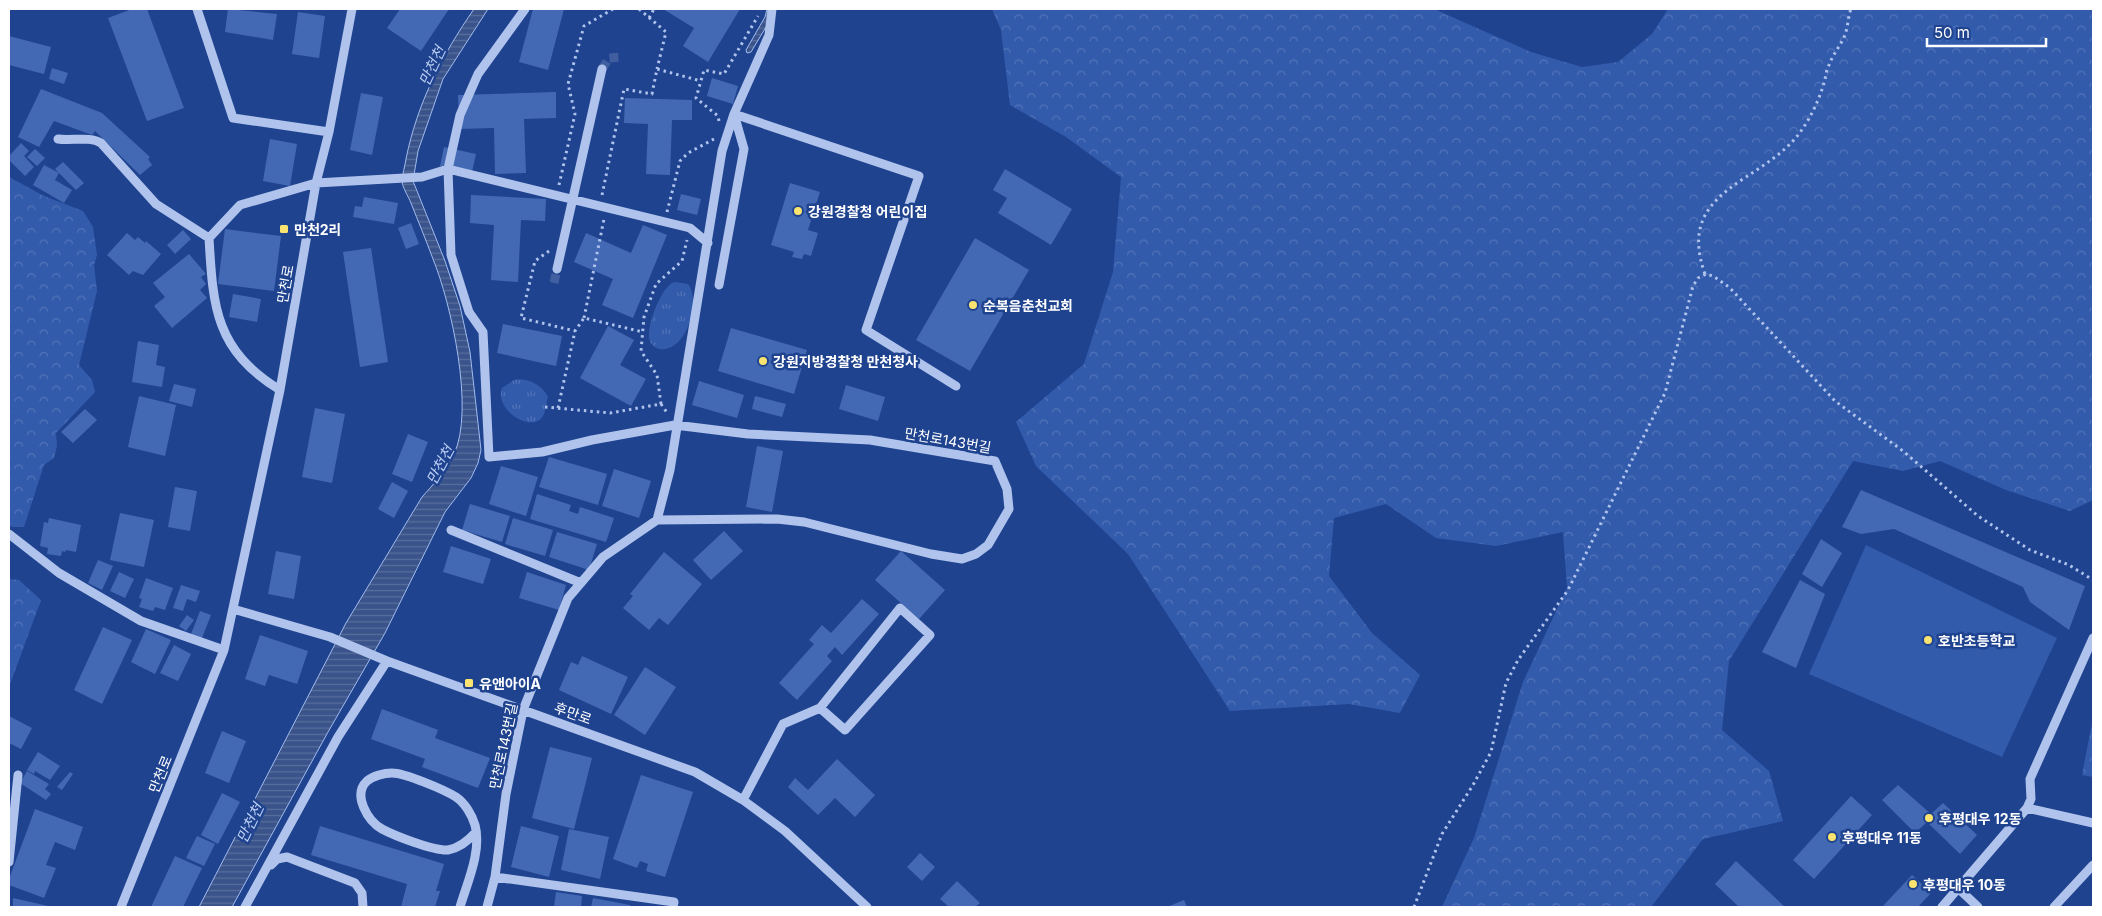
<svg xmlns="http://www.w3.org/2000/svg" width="2102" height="916" font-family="Inter,'Noto Sans KR',sans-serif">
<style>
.forest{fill:url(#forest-crowns)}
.park{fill:url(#park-tufts)}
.pitch{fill:#335bac}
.water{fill:url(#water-rules);stroke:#a2bcee}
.building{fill:#4469b4}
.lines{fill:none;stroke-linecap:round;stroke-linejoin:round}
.minor-tunnel{stroke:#415fa0;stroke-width:9;stroke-dasharray:9 4.5;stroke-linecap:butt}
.path{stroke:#afc3ed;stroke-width:3;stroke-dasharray:2.5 4;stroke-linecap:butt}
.minor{stroke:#afc3ed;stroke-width:9}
.poi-dot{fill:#fae36f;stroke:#1f438f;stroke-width:2}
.labels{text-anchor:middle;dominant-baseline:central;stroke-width:5;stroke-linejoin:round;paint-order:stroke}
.poi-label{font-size:14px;font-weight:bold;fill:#fff;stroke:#1f438f;text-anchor:start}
.street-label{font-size:14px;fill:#fff;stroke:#1f438f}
.water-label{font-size:15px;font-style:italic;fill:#bbcef4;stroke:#1f438f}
</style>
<defs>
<pattern id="forest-crowns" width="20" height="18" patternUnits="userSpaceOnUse" patternTransform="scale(1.25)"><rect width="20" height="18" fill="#335bac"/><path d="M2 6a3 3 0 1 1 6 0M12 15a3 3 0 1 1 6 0" fill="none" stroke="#5274b8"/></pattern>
<pattern id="park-tufts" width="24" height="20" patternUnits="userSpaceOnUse" patternTransform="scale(1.25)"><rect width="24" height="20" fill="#335bac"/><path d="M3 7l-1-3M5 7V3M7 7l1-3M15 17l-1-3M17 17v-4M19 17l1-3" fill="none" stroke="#5274b8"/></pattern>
<pattern id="water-rules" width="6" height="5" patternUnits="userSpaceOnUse" patternTransform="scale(1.25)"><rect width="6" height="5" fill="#3a548b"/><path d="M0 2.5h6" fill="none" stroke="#586e9c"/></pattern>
</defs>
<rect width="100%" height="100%" fill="#1f438f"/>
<path class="forest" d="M992,9H1434L1531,52L1582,67L1618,62L1652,34L1668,9H2093V500L2070,511L2006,490L1940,461L1903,471L1853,461L1729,661L1722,730L1769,771L1783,821L1703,839L1651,907H1442L1474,838L1523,682L1567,588L1563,532L1496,546L1436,538L1386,504L1334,518L1329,576L1372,633L1420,675L1400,713L1349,704L1230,711L1128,554L1036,466L1016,422L1084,364L1113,272L1121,177L1066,137L1010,105L1001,30Z
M9,177L44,196L83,211L93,227L97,255L94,265L97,291L79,365L92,380L95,392L56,433L57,446L54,458L44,465L24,527H12L9,524Z
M9,579L19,580L41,600L9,687Z
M2093,718V777L2082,775Z"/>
<path class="park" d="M674,282L688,284C701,301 687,353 659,349C654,347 649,343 649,337C648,323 661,287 674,282Z
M514,380C528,378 541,384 548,397C546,402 546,411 543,416C532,434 494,410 502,388Z"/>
<path class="pitch" d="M1866,545L2057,638L2002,757L1809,674Z"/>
<path class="water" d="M474,9H488L443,79L418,151L413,181L445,261L460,306L470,352L481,450L478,463L471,478L445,512L385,633L328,732L232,907H199L346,623L422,497C434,484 446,470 454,454C475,410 451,303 433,259C426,240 418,221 411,203C408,196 403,188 402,182C402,175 405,166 406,159C417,104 442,55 474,9Z
M767,9H772L769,22L751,52L747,53L746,50L765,17Z"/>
<path class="building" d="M132,9H147L184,108L147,121L108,18Z
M228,9L277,14L273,40L225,32Z
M400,9H449L421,51L387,28Z
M533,9H564L548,70L519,62Z
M663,9H740L708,62L683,46L694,28Z
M298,12L325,16L319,58L292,54Z
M9,36L51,47L44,74L9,65Z
M52,68L68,73L64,84L49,79Z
M712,78L738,86L733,104L707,96Z
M41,89L102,113L150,157L148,159L152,165L140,175L95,131L92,135L54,121L39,147L18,137Z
M556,92V118L524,119L526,173L495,174L494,128L459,129L458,95Z
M361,93L383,97L372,155L350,150Z
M625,98L692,100V120H672L670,175L646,174L648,124L624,123Z
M270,139L297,144L290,186L263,181Z
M21,143L29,151L24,156L34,167L25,176L9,160V156Z
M444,147L476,154L472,172L440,166Z
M35,149L45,158L37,166L27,157Z
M63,162L84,183L76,190L55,169Z
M44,165L59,173L55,180L72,190L64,203L33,185Z
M1005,169L1072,209L1051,245L998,213L1007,198L993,190Z
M790,183L820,192L808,230L818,233L811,256L804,254L802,259L792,257L794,252L771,245Z
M681,194L701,199L697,215L677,210Z
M471,195L546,199L545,221L521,220L518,282L491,280L494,225L470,223Z
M364,197L398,203L394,224L353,217L355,206L362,207Z
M411,223L419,244L406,249L398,228Z
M643,225L667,235L633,318L602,305L613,279L574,262L586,233L631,253Z
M225,229L281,236L274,291L218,284Z
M183,230L191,239L175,254L167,245Z
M127,233L135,240L138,237L145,243L146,241L161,254L143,275L133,271L129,275L107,255Z
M975,238L1029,270L970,371L916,340Z
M371,248L388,362L360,367L343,252Z
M189,254L206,274L201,277L206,284L200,290L207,298L172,328L154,306L165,297L153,283Z
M233,294L261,299L257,322L229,317Z
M503,324L562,336L556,366L497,353Z
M608,326L634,340L620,365L646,379L631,406L580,378Z
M731,328L807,350L794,394L718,371Z
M138,341L159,345L156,365L165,367L162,387L132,382Z
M699,381L744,395L737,418L692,405Z
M174,384L196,389L192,407L169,401Z
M846,385L885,397L878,421L839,409Z
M139,396L176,405L165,456L128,447Z
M755,396L786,404L782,417L752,409Z
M315,408L345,414L332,483L302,477Z
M85,409L97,420L73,443L61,432Z
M408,434L428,442L412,482L392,474Z
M757,446L783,451L772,512L746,507Z
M549,457L607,474L598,505L539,487Z
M501,466L538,477L526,516L489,504Z
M614,469L651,481L639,518L602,506Z
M392,482L408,491L394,518L378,509Z
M175,487L197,491L190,531L168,527Z
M1861,490L2085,586L2069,630L2030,602L2023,587L1894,529L1861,534L1842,527Z
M537,494L571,505L569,511L578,514L580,507L614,518L606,542L530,519Z
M470,504L510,516L502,542L462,530Z
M120,513L154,520L144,567L110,560Z
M49,518L81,525L76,552L66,550L65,552L62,551L61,556L47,554L48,548L40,546L44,522L48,523Z
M513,518L553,530L545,556L505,544Z
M724,531L743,551L711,580L693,560Z
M557,532L597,544L589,570L549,557Z
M1821,539L1842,553L1822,587L1802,574Z
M451,546L491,559L483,584L443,572Z
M276,551L301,556L294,599L268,594Z
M901,551L945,590L919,619L875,580Z
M664,552L702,584L668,625L659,618L649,630L623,608L633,596L630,594Z
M98,560L113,566L102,590L88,583Z
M119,572L134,579L125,598L110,591Z
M527,572L566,585L559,610L519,598Z
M146,578L173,588L165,610L155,607L153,611L139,607L142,599L139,598Z
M1800,580L1825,594L1796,668L1762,652Z
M181,585L200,591L196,602L187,599L183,611L173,608Z
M862,599L879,614L842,655L835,647L827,656L832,661L797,700L779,683L814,644L809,640L822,625L831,633Z
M200,611L211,615L202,638L191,634Z
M187,615L194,620L186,631L179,626Z
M103,627L132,640L102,704L74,690Z
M146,629L171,640L155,674L131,662Z
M260,635L308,651L297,684L269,675L265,686L245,679Z
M174,645L191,654L178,681L160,673Z
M582,656L628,677L611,714L559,690L571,662L578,665Z
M645,667L676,687L645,735L614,715Z
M382,709L438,730L435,738L490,758L478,788L422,767L425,759L371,739Z
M9,716L32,728L21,749L9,743Z
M222,731L246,741L229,783L205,773Z
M550,747L592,758L574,829L532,818Z
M38,752L60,766L50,780L35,771L34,774L27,770Z
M837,759L875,795L855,817L835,798L818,815L788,787L795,778L808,790Z
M27,771L49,784L45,789L51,794L46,800L20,783Z
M70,772L73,774L62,790L57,787Z
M641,775L693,792L665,877L646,871L648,864L640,861L637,868L613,859Z
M1898,785L1931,814L1943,803L1977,835L1960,854L1927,822L1915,833L1882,800Z
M222,793L240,802L218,844L201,835Z
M1851,796L1872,815L1814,879L1793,860Z
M35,809L83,827L75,850L55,842L46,865L56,868L44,898L9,885V879Z
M320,826L444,864L436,891H440L435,907H401L407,884L311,855Z
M521,826L559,836L549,877L511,867Z
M569,829L609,837L600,879L561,870Z
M197,836L215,844L204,866L186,858Z
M920,853L935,867L922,881L907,867Z
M175,856L202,868L183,907H151Z
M1736,861L1785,907H1739L1715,884Z
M1912,875L1931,893L1918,907H1882Z
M957,881L980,903L975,907H949L940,899Z
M556,892L582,896L581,907H554Z
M13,898L48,906V907H13Z
M593,898L630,905V907H591Z
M1184,900L1187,907H1167Z"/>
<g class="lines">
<path class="minor-tunnel" d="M602,69L609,58L623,57
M554,283L557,269"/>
<path class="path" d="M639,9L666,32L657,69
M649,18L654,9
M719,121L718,116L696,98L704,70L724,74L758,16
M559,185L575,114L568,84L584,26L613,9
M602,195L624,89L652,94L657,69L701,81
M667,212L680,161L688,153L714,139
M549,251L535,261L521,318L575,331
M1705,274C1674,188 1764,184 1801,131C1811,117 1819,100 1824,83C1826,77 1826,70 1829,65C1833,54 1841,45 1845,35C1848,26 1848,17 1851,9
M584,318L604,219
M661,404L657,375L641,351L644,317L656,284L682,261L687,240
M545,407L610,413L661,404L668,414
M558,408L575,331L584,318L643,332
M1414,907L1442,834L1473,785L1491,752L1506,683L1518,660L1568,590L1665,393L1693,286L1698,278L1706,274L1713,276L1729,287L1835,401L1903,451L1978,516L2030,550L2069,565L2093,580"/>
<path class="minor" d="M197,9L233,118L329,132
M525,9L478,74L460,115L448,169L451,255L469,312L483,332L489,457L542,452L592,440L675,425L748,434L870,440L995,461L1007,489L1009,509L988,545L976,554L962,559L931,554L804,522L777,519L657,520
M734,114L919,176L866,330L956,386
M58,139C72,141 90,136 101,143L156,204L209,238L240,205L316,183L422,177L448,169L690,228L708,243
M209,238C213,307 215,350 280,390
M557,269L602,69
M719,285L744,149L734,114
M451,530L581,583
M9,534L59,573L141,621L224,650
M233,609L330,637L387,661L695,772L743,800L785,831L867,907
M743,800L783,724L820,708L845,730L930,635L900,608L820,708
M2027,808L2093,823
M9,862L18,775
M271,865L277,859L287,857L355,883L362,893L363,907
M495,877L674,902L673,907
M1959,889L1978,907
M121,907L224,650L280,390L316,183L329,132L352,9
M245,907L338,737L387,661
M460,907C467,883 482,851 475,825C472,815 465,803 456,797C445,790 405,773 392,773C384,773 373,776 367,781C352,795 368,821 382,829C395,836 434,851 448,850C459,848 469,840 476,832
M487,907L495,877L506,794L523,710L568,598L603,557L657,520L670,470L722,151L734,114L769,35L772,9
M1942,907L2027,808L2031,799L2030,779L2093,638
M2054,907L2093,865"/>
</g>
<g class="poi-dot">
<circle cx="798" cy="211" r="5"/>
<rect x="279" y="224" width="10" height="10" rx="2.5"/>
<circle cx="973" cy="305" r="5"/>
<circle cx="763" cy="361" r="5"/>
<circle cx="1928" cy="640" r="5"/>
<rect x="464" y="678" width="10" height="10" rx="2.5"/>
<circle cx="1929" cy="818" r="5"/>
<circle cx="1832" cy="837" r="5"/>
<circle cx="1913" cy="884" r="5"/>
</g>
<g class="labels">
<g class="poi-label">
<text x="808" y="211">강원경찰청 어린이집</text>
<text x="294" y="229">만천2리</text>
<text x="983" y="305">순복음춘천교회</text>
<text x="773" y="361">강원지방경찰청 만천청사</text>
<text x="1938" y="640">호반초등학교</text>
<text x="479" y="683">유앤아이A</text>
<text x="1939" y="818">후평대우 12동</text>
<text x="1842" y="837">후평대우 11동</text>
<text x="1923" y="884">후평대우 10동</text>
</g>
<g class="street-label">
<text transform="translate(285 284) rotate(-80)">만천로</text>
<text transform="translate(948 440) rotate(10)">만천로143번길</text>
<text transform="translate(573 713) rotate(20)">후만로</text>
<text transform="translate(503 746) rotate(-78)">만천로143번길</text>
<text transform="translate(160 774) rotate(-68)">만천로</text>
</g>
<g class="water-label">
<text transform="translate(432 66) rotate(-65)">만천천</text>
<text transform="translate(440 465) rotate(-62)">만천천</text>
<text transform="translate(250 823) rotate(-64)">만천천</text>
</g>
</g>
<rect width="2102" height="916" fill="none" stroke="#ffffff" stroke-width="20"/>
<path d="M1927 38v8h119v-8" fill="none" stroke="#ffffff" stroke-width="2.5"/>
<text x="1934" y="38" font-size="15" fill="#ffffff" stroke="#1f438f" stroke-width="4" paint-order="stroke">50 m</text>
</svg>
